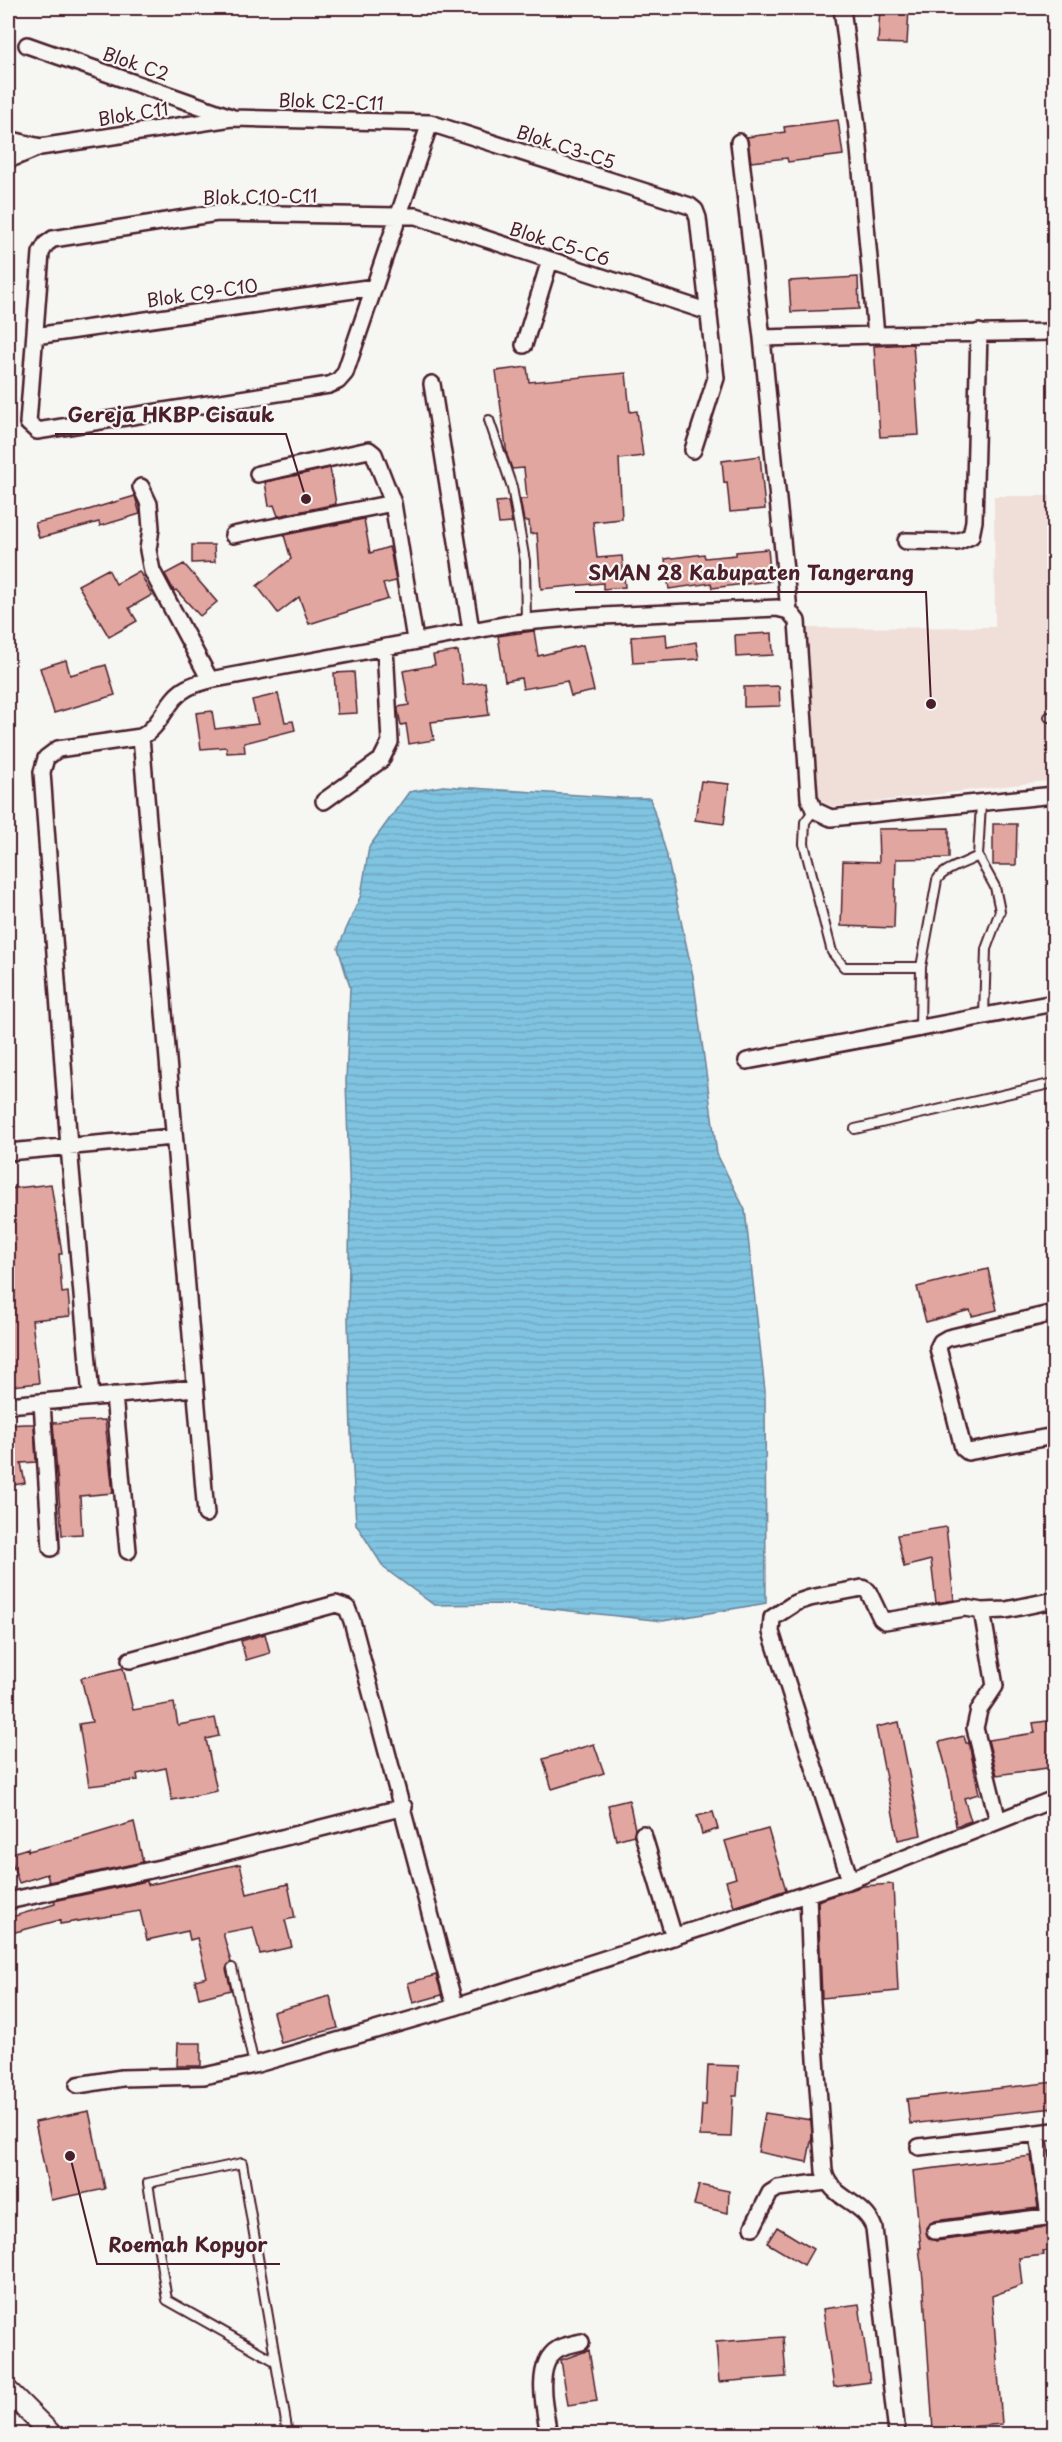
<svg xmlns="http://www.w3.org/2000/svg" width="1062" height="2442" font-family="'Playpen Sans',sans-serif">
<style>
.built{fill:#f0ded9}
.water{fill:url(#water-rules);stroke:#6a8298;stroke-width:1.5}
.building{fill:#e1a6a0;stroke:#4a1f2b;stroke-width:1.5}
.lines{fill:none;stroke-linecap:round;stroke-linejoin:round}
.service-casing{stroke:#4a1f2b;stroke-width:12}
.minor-casing{stroke:#4a1f2b;stroke-width:20}
.tertiary-casing{stroke:#4a1f2b;stroke-width:24}
.service{stroke:#f6f6f2;stroke-width:8}
.minor{stroke:#f6f6f2;stroke-width:15}
.tertiary{stroke:#f6f6f2;stroke-width:20}
.labels{text-anchor:middle;dominant-baseline:central;stroke-width:4.5;stroke-linejoin:round;paint-order:stroke}
.street-label{font-size:18px;fill:#4a1f2b;stroke:#f6f6f2}
.leader{fill:none;stroke:#4a1f2b;stroke-width:2}
.callout-dot{fill:#4a1f2b;stroke:#f6f6f2;stroke-width:2}
.callout-label{font-size:20px;text-anchor:middle;font-weight:bold;fill:#4a1f2b;stroke:#f6f6f2;stroke-width:4.5;stroke-linejoin:round;paint-order:stroke}
</style>
<defs>
<pattern id="water-rules" width="6" height="5" patternUnits="userSpaceOnUse" patternTransform="scale(1.5)"><rect width="6" height="5" fill="#80c4e1"/><path d="M0 2.5h6" fill="none" stroke="#70a8c1"/></pattern>
</defs>
<rect width="100%" height="100%" fill="#f6f6f2"/>
<filter id="ink" filterUnits="userSpaceOnUse"><feTurbulence type="fractalNoise" baseFrequency=".0167" numOctaves="2"/><feDisplacementMap in="SourceGraphic" scale="12" xChannelSelector="R" yChannelSelector="G"/><feConvolveMatrix kernelMatrix="1 2 1 2 8 2 1 2 1" color-interpolation-filters="sRGB"/></filter>
<g filter="url(#ink)">
<path class="built" d="M994,496H1054V780L833,807L810,796L806,628L995,627Z"/>
<path class="water" d="M443,786L623,798H650L666,852L693,976L717,1154L745,1210L765,1391L766,1603L663,1621L506,1604L434,1605L384,1568L356,1524L351,1434L348,1317L350,1204L346,1081L350,987L338,948L361,895L369,847L409,792Z"/>
<path class="building" d="M880,8H909L907,44L878,43Z
M838,120L843,155L788,162L787,158L751,162L747,137L785,132L784,127Z
M858,277L859,309L791,312L789,281Z
M913,344L919,435L880,437L874,346Z
M527,367L529,382L626,373L630,412L637,411L643,456L619,459L622,519L593,522L597,558L622,556L625,587L603,589V583L541,589L537,533L530,534L529,521H524L520,499H527L524,468L512,469L507,455L496,371Z
M760,456L765,509L730,512L727,482L724,483L722,461Z
M330,468L336,504L278,516L274,505L269,506L265,482Z
M135,496L140,514L100,526L99,522L39,538L35,523L71,515Z
M508,501L512,523L499,524L496,502Z
M364,519L370,553L389,547L391,554L396,581L383,584L388,599L309,624L299,597L278,613L257,586L291,559L284,535Z
M192,545H214L215,562L192,563Z
M768,549L771,581L712,588L711,583L669,589L665,559L704,554L705,558L736,555V552Z
M184,564L217,602L200,616L176,590L174,591L165,574Z
M108,569L116,584L139,571L152,595L129,608L137,621L109,637L78,585Z
M534,631L538,656L583,645L594,691L571,696L567,681L523,689L521,678L505,681L498,636Z
M772,633L773,655L736,657L735,635Z
M666,634L667,647L696,642L699,659L633,663L631,637Z
M458,651L463,685L485,682L489,715L431,722L434,740L409,744L406,724L401,725L398,711V707L409,705L403,671L435,665L433,655Z
M66,660L70,675L106,665L115,695L54,713L40,668Z
M354,672L357,713L337,714L334,673Z
M779,686L780,706L744,707V687Z
M278,694L285,722L293,721L295,730L244,743L245,752L227,753L226,747L201,749L196,713L212,711L215,729L258,724L252,700Z
M701,781L729,784L724,824L695,820Z
M993,824H1017L1016,865H993Z
M949,828V858L896,859L894,928L841,926L843,861L879,862L878,829Z
M51,1184L62,1254H59L62,1293L68,1292L70,1316L32,1320L39,1383L12,1386L8,1346V1189Z
M988,1269L997,1310L972,1316L970,1310L926,1322L917,1287Z
M105,1420L113,1493L80,1496L82,1534L62,1535L53,1423Z
M24,1424H34L36,1462L21,1463L25,1483L8,1486V1425Z
M946,1527L954,1600L936,1603L931,1560L904,1567L897,1535Z
M265,1634L270,1653L246,1660L241,1641Z
M123,1668L133,1710L174,1703L178,1725L215,1718L219,1736L206,1739L217,1791L172,1800L166,1768L137,1774L138,1780L89,1786L79,1724L92,1722L81,1678Z
M1054,1720V1767L997,1775L988,1740L1035,1733L1033,1723Z
M899,1722L921,1835L898,1840L876,1727Z
M964,1736L966,1743H969L979,1794L964,1798L971,1821L956,1826L949,1779L939,1742Z
M594,1744L604,1773L552,1789L543,1759Z
M629,1800L635,1829L634,1835L616,1840L608,1805Z
M713,1812L718,1829L702,1834L697,1816Z
M134,1822L143,1862L49,1882L47,1874L19,1883L9,1854L28,1848V1851L74,1840Z
M768,1829L786,1890L734,1907L726,1881L736,1878L725,1841Z
M240,1864L247,1894L288,1884L295,1918L285,1920L292,1947L260,1954L253,1927L223,1933L231,1962L226,1969L231,1990L199,1998L195,1980L207,1977L197,1938L190,1940L188,1931L147,1940L140,1911L60,1924V1920L8,1934V1918L55,1904L54,1901L147,1881L148,1885Z
M893,1884L898,1991L822,1998L818,1901L863,1886Z
M436,1975L442,1995L413,2003L408,1983Z
M330,1996L338,2028L281,2043L273,2012Z
M178,2043H201V2066H177Z
M708,2065L739,2066L737,2096H733L731,2137L700,2136L702,2105H706Z
M1054,2082V2108L910,2124L907,2099Z
M89,2111L105,2189L51,2200L35,2122Z
M765,2113L811,2120L812,2136L807,2162L758,2152Z
M1031,2156L1038,2208L934,2221L926,2228L928,2237L936,2241L1054,2226V2250L1043,2251L1044,2255L1019,2258L1022,2285L992,2296L1002,2424L933,2430L923,2279L919,2248H921L913,2171Z
M699,2185L729,2191L728,2213L694,2205Z
M777,2227L813,2249L804,2265L767,2243Z
M859,2304L870,2382L834,2387L823,2309Z
M783,2337L786,2377L719,2382L716,2342Z
M589,2350L597,2401L568,2405L561,2360Z"/>
<g class="lines">
<g class="service-casing">
<path id="service" d="M489,420L512,487L525,561L526,622
M1049,717H1054
M981,804L978,856L995,887L1000,911L986,949L984,1016
M814,810L805,822L804,844L832,952L844,967H921
M920,1028L921,967L937,880C943,869 966,863 978,856
M855,1129L1054,1083
M232,1968L254,2065
M275,2361L167,2300L148,2183L242,2163L288,2434"/>
</g>
<g class="minor-casing">
<path id="minor" d="M842,8L857,127L876,335L1054,332
M27,45L231,117
M430,123C401,207 373,290 345,373L338,381L329,385L37,431L28,423L41,253L46,244L53,239L217,213L398,216H416L709,312
M8,139L40,147
M739,142L762,338L789,611
M8,160L40,147L232,118L430,123L690,206L695,210L698,218L716,378L693,450
M35,336L374,287
M762,338L876,335
M524,345L550,260
M432,384L471,630
M258,474L369,450L374,454L393,503L415,640
M141,487L149,504L151,528L148,550L152,571L210,680
M233,535L393,503
M906,541L957,542L971,536L974,521L979,332
M141,737L206,1514
M324,801L381,760L390,742L385,647
M747,1061L1054,1003
M8,1152L173,1137
M1054,1313L948,1338L941,1342L938,1348L963,1448L968,1452L1054,1436
M114,1395L128,1551
M91,1397L69,1147L42,772L46,758L58,749L141,737C162,726 167,698 187,688C194,684 203,682 210,680L514,623L581,617L777,608L789,611L797,621L809,798L814,810L831,818L1054,795
M42,1402L51,1548
M8,1405L195,1388
M982,1611L995,1686L979,1710L975,1728L998,1821
M130,1660L336,1604L347,1608L352,1621L455,2007
M643,1834L674,1937
M850,1880L771,1632L772,1618L795,1603L810,1598L862,1588L868,1591L881,1618L885,1621L965,1608L982,1611L1006,1610L1054,1600
M808,1894L812,2002L824,2171C830,2200 864,2200 874,2228L897,2434
M8,1901L183,1863L404,1807
M78,2085L122,2078L204,2076L254,2065L455,2007L850,1880L1054,1799
M1038,2133L1049,2217
M919,2147L1054,2131
M753,2227L770,2193L778,2188L826,2182
M935,2231L1054,2216
M549,2434C545,2412 533,2364 558,2349C565,2345 574,2344 581,2342"/>
</g>
<g class="tertiary-casing">
<path id="tertiary" d="M8,2391L51,2434"/>
</g>
<use href="#service" class="service"/>
<use href="#minor" class="minor"/>
<use href="#tertiary" class="tertiary"/>
</g>
</g>
<g class="labels">
<g class="street-label">
<text transform="translate(136 63) rotate(19)">Blok C2</text>
<text transform="translate(331 101) rotate(2)">Blok C2-C11</text>
<text transform="translate(133 113) rotate(-9)">Blok C11</text>
<text transform="translate(566 146) rotate(18)">Blok C3-C5</text>
<text transform="translate(260 196) rotate(-1)">Blok C10-C11</text>
<text transform="translate(560 243) rotate(18)">Blok C5-C6</text>
<text transform="translate(202 292) rotate(-8)">Blok C9-C10</text>
</g>
</g>
<path class="leader" d="M306 499L286 434H55M931 704L926 592H575M70 2156L97 2264H280"/>
<g class="callout-dot">
<circle cx="306" cy="499" r="6"/>
<circle cx="931" cy="704" r="6"/>
<circle cx="70" cy="2156" r="6"/>
</g>
<g class="callout-label">
<text x="171" y="422">Gereja HKBP Cisauk</text>
<text x="751" y="580">SMAN 28 Kabupaten Tangerang</text>
<text x="188" y="2252">Roemah Kopyor</text>
</g>
<rect width="1062" height="2442" fill="none" stroke="#f6f6f2" stroke-width="30"/>
<rect x="15" y="15" width="1032" height="2412" fill="none" stroke="#4a1f2b" stroke-width="2" filter="url(#ink)"/>
</svg>
